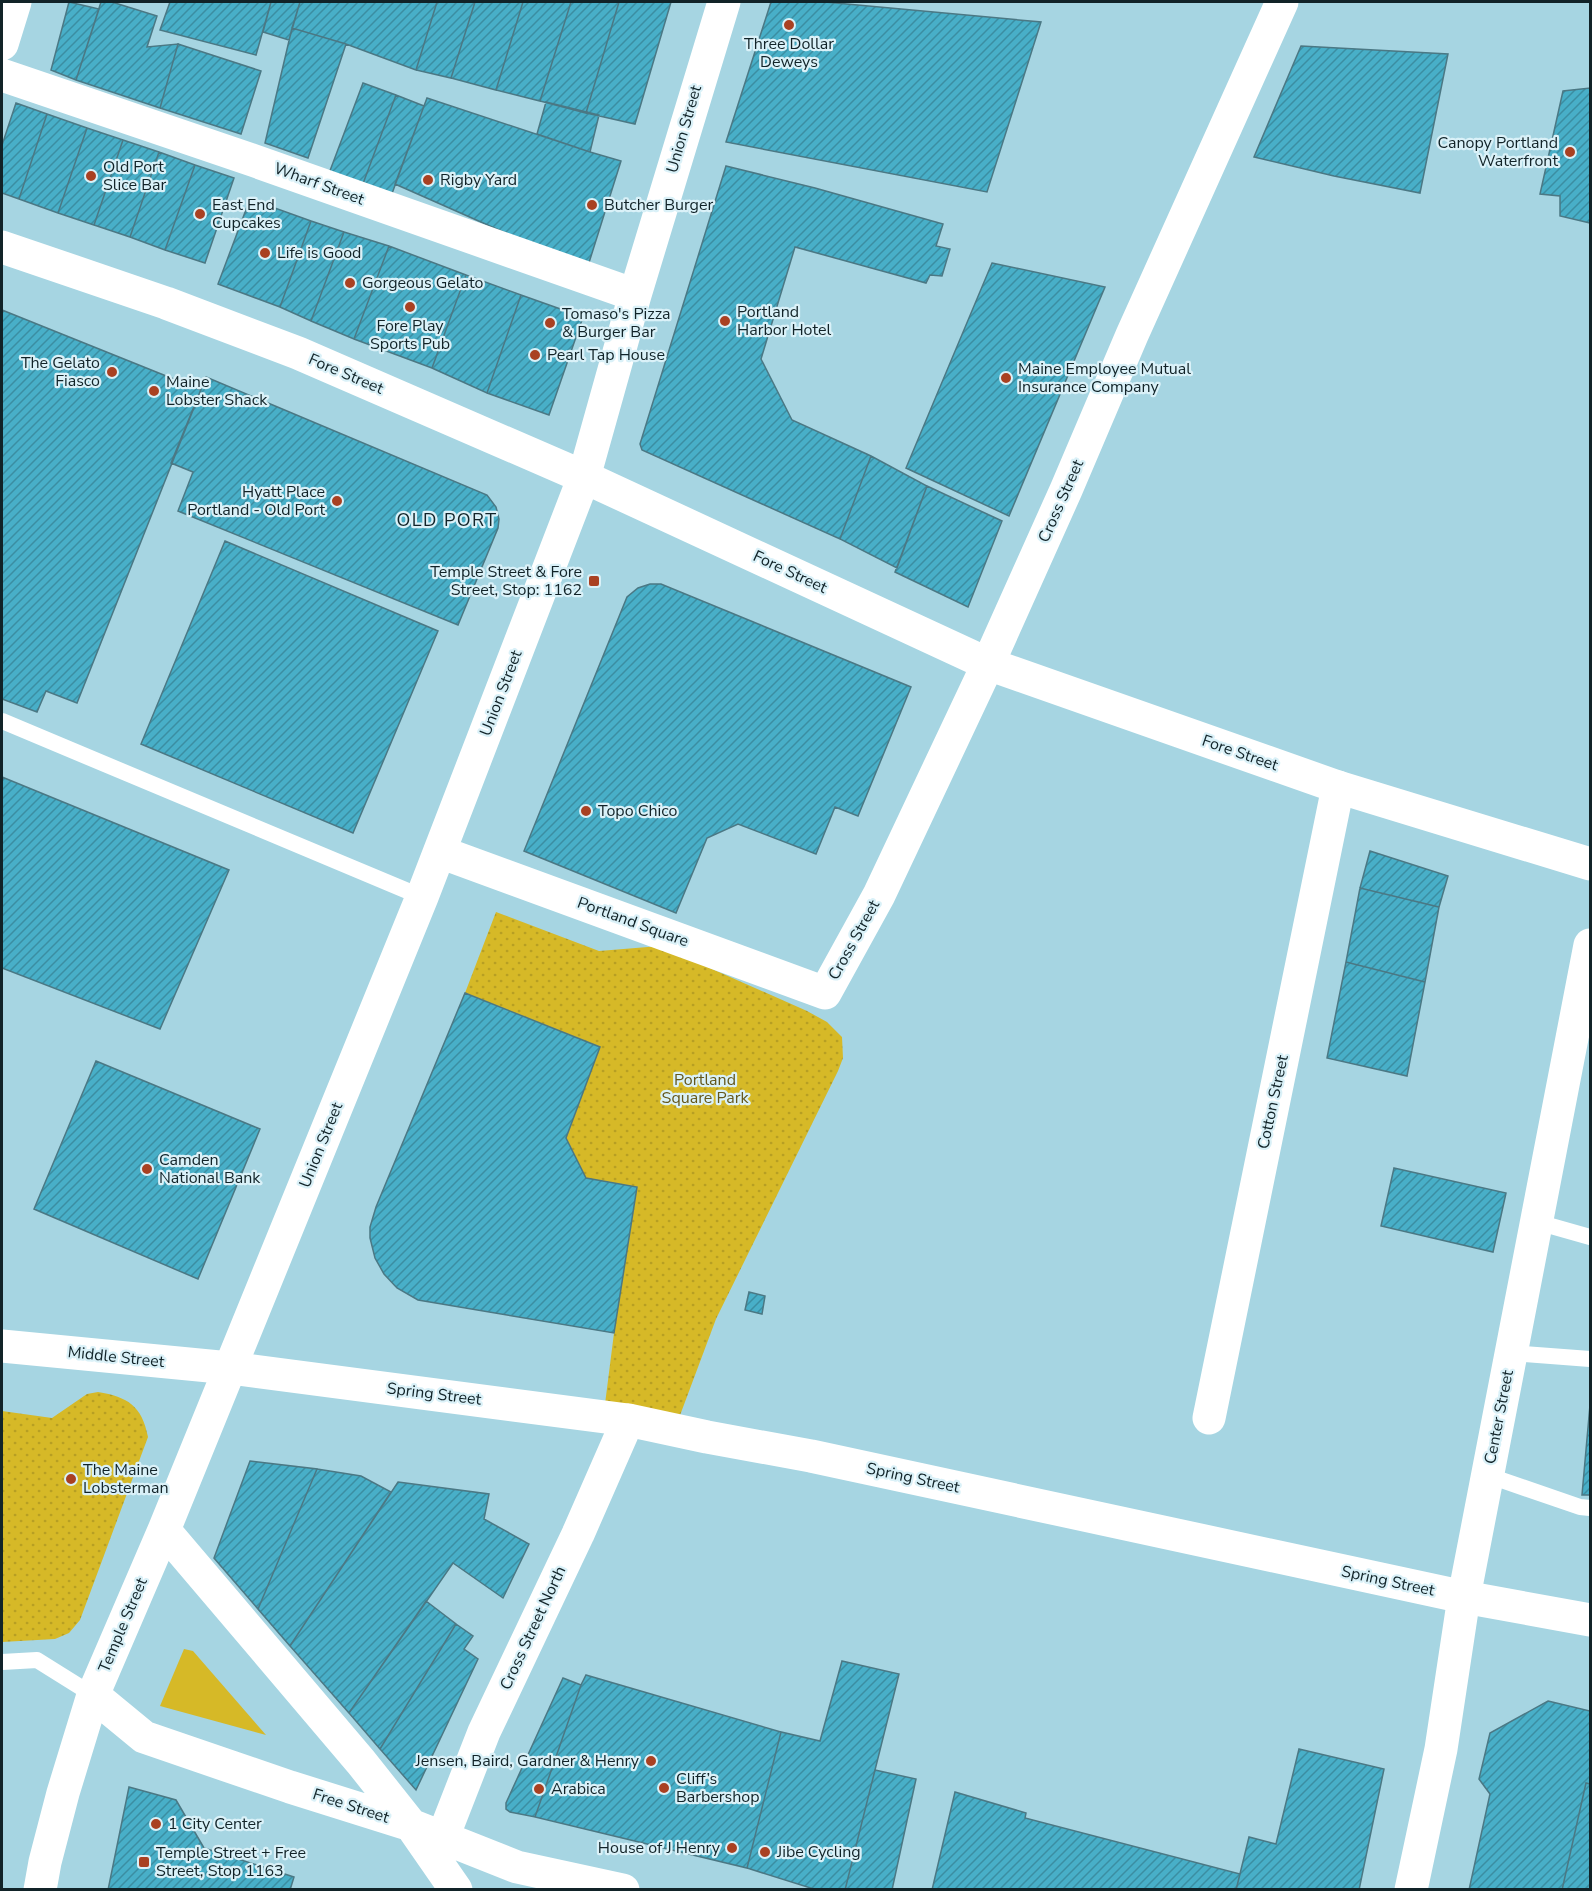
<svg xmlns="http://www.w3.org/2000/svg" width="1592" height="1891" font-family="'Nunito Sans',sans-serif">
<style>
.grass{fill:#d6b927}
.park{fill:url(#park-dots)}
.building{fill:url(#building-hatch);stroke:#4b7884;stroke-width:1.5}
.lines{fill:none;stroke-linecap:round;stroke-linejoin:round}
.lane{stroke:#fff;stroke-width:16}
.street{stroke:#fff;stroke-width:33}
.secondary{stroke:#fff;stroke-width:33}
.poi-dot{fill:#a94122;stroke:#daf1f8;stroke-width:2}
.labels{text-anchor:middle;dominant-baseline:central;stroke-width:4.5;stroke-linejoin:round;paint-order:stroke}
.poi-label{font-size:16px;fill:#112328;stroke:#daf1f8;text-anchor:start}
.street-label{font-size:16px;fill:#112328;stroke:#daf1f8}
.park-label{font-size:16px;fill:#64571b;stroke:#daf1f8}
.neighbourhood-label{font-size:18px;letter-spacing:1.5px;fill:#112328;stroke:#daf1f8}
</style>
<defs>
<pattern id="park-dots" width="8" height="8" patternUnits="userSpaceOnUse" patternTransform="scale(1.5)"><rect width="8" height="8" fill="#d6b927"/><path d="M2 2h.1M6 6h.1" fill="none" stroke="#b79f23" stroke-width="1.8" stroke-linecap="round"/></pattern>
<pattern id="building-hatch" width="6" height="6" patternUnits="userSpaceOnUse" patternTransform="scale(1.5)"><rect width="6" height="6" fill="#48afc8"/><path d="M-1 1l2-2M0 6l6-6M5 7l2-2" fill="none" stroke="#3b8ea2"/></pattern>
</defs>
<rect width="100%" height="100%" fill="#a6d5e2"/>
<path class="grass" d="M184,1649L193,1651L266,1735L160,1706Z"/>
<path class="park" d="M496,912L599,951L660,946L807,1011L827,1022L842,1037L843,1058L838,1071L716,1319L679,1418L605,1404L614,1333L637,1188L586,1178L566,1138L600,1047L465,993Z
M98,1392C128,1397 142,1406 148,1437L80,1620L69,1633L55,1639L2,1642V1411L52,1418L87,1394Z"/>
<path class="building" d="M69,2L99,9L76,80L51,70Z
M101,2H112L157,16L147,47L178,44L160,108L76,80Z
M170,2H271L256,55L160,30Z
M271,2H300L289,40L263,32Z
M300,2H437L416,70L346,44L292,28Z
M437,2H475L451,78L416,70Z
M475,2H523L496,90L451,78Z
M523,2H571L540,101L496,90Z
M571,2H619L586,113L540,101Z
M619,2H671L635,124L586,113Z
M771,2H825L1041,22L987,192L726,142Z
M292,28L346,44L308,158L265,143Z
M178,44L261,71L241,134L160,108Z
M1301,46L1448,54L1420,193L1334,176L1254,157Z
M363,83L396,95L361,189L328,176Z
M1590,88V223L1560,216V196L1540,194L1563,91Z
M396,95L424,106L390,199L361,189Z
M427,98L590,152L621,161L587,269L395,184Z
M546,102L599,115L590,152L537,134Z
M16,103L47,114L19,199L2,193V145Z
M47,114L87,128L58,213L19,199Z
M87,128L123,140L94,225L58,213Z
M123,140L159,152L130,237L94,225Z
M159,152L195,165L165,250L130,237Z
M195,165L234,178L205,263L165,250Z
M726,166L815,188L943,224L936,246L950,249L942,276L930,275L926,283L795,247L761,359L792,420L871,456L840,539L642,450L640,444Z
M250,199L311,221L280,307L218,284Z
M311,221L344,232L311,321L280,307Z
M344,232L389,246L354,339L311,321Z
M389,246L466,275L432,368L354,339Z
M992,263L1105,287L1009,516L906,468Z
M466,275L521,295L487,393L432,368Z
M521,295L583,317L549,415L487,393Z
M2,310L201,390L77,703L46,691L37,712L2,699Z
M206,377L487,495L496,507L499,519L498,528L458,625L178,511L193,472L171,463Z
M871,456L927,486L897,568L840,539Z
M927,486L1002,521L968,607L895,572Z
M225,541L438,631L353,833L141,744Z
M650,584H661L911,687L858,816L835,807L816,854L738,824L707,838L676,913L524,851L627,597L638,588Z
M2,777L229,870L160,1029L2,968Z
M1370,851L1448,876L1439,907L1360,888Z
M1360,888L1439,907L1425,982L1346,962Z
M1346,962L1425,982L1407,1076L1327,1058Z
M465,993L600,1047L566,1138L586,1178L637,1187L614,1333L418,1300L397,1288L384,1274L375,1258L370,1238V1227L376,1207Z
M96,1061L260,1129L198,1279L34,1209Z
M1394,1168L1506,1193L1493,1252L1381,1226Z
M749,1292L765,1296L762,1314L745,1310Z
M1590,1405V1495H1582Z
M250,1461L317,1469L258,1609L214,1558Z
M317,1469L361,1476L391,1492L290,1646L258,1609Z
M398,1482L489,1494L484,1519L529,1544L503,1598L453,1563L349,1713L290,1646Z
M426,1601L456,1624L380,1749L349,1713Z
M456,1624L473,1636L464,1649L478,1659L416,1790L380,1749Z
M842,1661L899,1674L845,1890H817L747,1868L781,1732L820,1741Z
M586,1675L781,1732L747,1868L535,1817L581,1685Z
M563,1678L581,1685L535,1817L510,1812L506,1809V1803Z
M1548,1701L1590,1711V1784L1586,1783L1562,1890H1469L1490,1794L1479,1779L1490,1733Z
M1299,1749L1384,1769L1359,1890H1236L1249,1837L1276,1844Z
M875,1770L916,1779L892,1890H845Z
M1586,1783L1590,1784V1890H1562Z
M129,1787L176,1800L204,1848L294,1877L290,1890H108Z
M955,1792L1026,1813L1025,1818L1240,1874L1236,1890H932Z"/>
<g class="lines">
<path class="lane" d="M2,721L422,897
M1537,1222L1590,1237
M1511,1353L1590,1359
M1487,1475L1580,1507L1590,1508
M2,1662L37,1660L93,1695"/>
<path class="street" d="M2,44L15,2
M2,75L255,161L635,295
M440,852L825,993L879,895L988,664L1066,490L1132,335L1282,2
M1209,1418L1338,787
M164,1530L361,1762L411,1825L456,1890
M93,1695L144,1737L290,1787L411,1825L517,1867L623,1890
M443,1837L484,1732L578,1534L628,1420
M40,1890L45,1862L63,1793L93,1695L164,1530L422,897L584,477L635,295L724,2
M1411,1890L1441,1749L1464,1597"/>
<path class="secondary" d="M2,247L166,303L298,353L584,477L988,664L1338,787L1590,864
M2,1346L230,1368L628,1420L707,1437L811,1456L1464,1597L1590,1620
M1464,1597L1590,945"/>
</g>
<g class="poi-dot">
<circle cx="789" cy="25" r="6"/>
<circle cx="1570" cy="152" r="6"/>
<circle cx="91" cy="176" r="6"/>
<circle cx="428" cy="180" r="6"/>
<circle cx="592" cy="205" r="6"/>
<circle cx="200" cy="214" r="6"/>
<circle cx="265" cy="253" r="6"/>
<circle cx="350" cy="283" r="6"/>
<circle cx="410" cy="307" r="6"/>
<circle cx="725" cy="321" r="6"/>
<circle cx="550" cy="323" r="6"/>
<circle cx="535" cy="355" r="6"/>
<circle cx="112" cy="372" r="6"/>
<circle cx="1006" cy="378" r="6"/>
<circle cx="154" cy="391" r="6"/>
<circle cx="337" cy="501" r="6"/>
<rect x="588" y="575" width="12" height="12" rx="3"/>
<circle cx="586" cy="811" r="6"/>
<circle cx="147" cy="1169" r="6"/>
<circle cx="71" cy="1479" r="6"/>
<circle cx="651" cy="1761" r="6"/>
<circle cx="664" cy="1788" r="6"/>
<circle cx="539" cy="1789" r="6"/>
<circle cx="156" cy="1824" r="6"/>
<circle cx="732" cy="1848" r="6"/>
<circle cx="765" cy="1852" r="6"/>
<rect x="138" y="1856" width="12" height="12" rx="3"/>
</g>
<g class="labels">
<g class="poi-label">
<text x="789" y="44" text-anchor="middle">Three Dollar<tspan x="789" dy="18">Deweys</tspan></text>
<text x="1558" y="143" text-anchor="end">Canopy Portland<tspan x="1558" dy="18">Waterfront</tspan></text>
<text x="103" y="167">Old Port<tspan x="103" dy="18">Slice Bar</tspan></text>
<text x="440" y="180">Rigby Yard</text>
<text x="212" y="205">East End<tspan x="212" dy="18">Cupcakes</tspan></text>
<text x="604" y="205">Butcher Burger</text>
<text x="277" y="253">Life is Good</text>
<text x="362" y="283">Gorgeous Gelato</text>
<text x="737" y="312">Portland<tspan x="737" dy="18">Harbor Hotel</tspan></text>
<text x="562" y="314">Tomaso's Pizza<tspan x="562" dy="18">&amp; Burger Bar</tspan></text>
<text x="410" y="326" text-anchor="middle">Fore Play<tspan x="410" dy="18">Sports Pub</tspan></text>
<text x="547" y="355">Pearl Tap House</text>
<text x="100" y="363" text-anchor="end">The Gelato<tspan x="100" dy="18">Fiasco</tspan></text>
<text x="1018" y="369">Maine Employee Mutual<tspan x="1018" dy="18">Insurance Company</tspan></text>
<text x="166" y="382">Maine<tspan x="166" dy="18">Lobster Shack</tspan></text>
<text x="325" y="492" text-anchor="end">Hyatt Place<tspan x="325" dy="18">Portland - Old Port</tspan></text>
<text x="582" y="572" text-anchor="end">Temple Street &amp; Fore<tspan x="582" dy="18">Street, Stop: 1162</tspan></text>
<text x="598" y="811">Topo Chico</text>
<text x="159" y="1160">Camden<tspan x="159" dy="18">National Bank</tspan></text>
<text x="83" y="1470">The Maine<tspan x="83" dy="18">Lobsterman</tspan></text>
<text x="639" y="1761" text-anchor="end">Jensen, Baird, Gardner &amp; Henry</text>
<text x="676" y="1779">Cliff’s<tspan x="676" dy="18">Barbershop</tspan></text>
<text x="551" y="1789">Arabica</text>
<text x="168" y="1824">1 City Center</text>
<text x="720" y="1848" text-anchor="end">House of J Henry</text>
<text x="777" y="1852">Jibe Cycling</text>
<text x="156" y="1853">Temple Street + Free<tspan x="156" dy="18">Street, Stop 1163</tspan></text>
</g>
<g class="street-label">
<text transform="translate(684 129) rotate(-74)">Union Street</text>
<text transform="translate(319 184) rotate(20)">Wharf Street</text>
<text transform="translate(346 374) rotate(23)">Fore Street</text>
<text transform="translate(1061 501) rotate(-66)">Cross Street</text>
<text transform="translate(790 572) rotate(25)">Fore Street</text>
<text transform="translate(501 693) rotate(-69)">Union Street</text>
<text transform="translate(1240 753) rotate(19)">Fore Street</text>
<text transform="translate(633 922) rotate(20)">Portland Square</text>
<text transform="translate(854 940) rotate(-61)">Cross Street</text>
<text transform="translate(1273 1102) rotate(-78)">Cotton Street</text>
<text transform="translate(321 1145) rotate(-68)">Union Street</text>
<text transform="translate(116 1357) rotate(6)">Middle Street</text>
<text transform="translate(434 1394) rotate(7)">Spring Street</text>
<text transform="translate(1499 1417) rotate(-79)">Center Street</text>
<text transform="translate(913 1478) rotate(12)">Spring Street</text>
<text transform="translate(1388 1581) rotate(12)">Spring Street</text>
<text transform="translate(123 1625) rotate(-67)">Temple Street</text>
<text transform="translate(533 1628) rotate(-65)">Cross Street North</text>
<text transform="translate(351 1806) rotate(18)">Free Street</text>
</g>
<g class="park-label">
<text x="705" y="1080">Portland<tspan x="705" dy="18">Square Park</tspan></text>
</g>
<g class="neighbourhood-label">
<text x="447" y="520">OLD PORT</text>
</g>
</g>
<rect width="1592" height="1891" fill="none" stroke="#112328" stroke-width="6"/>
</svg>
